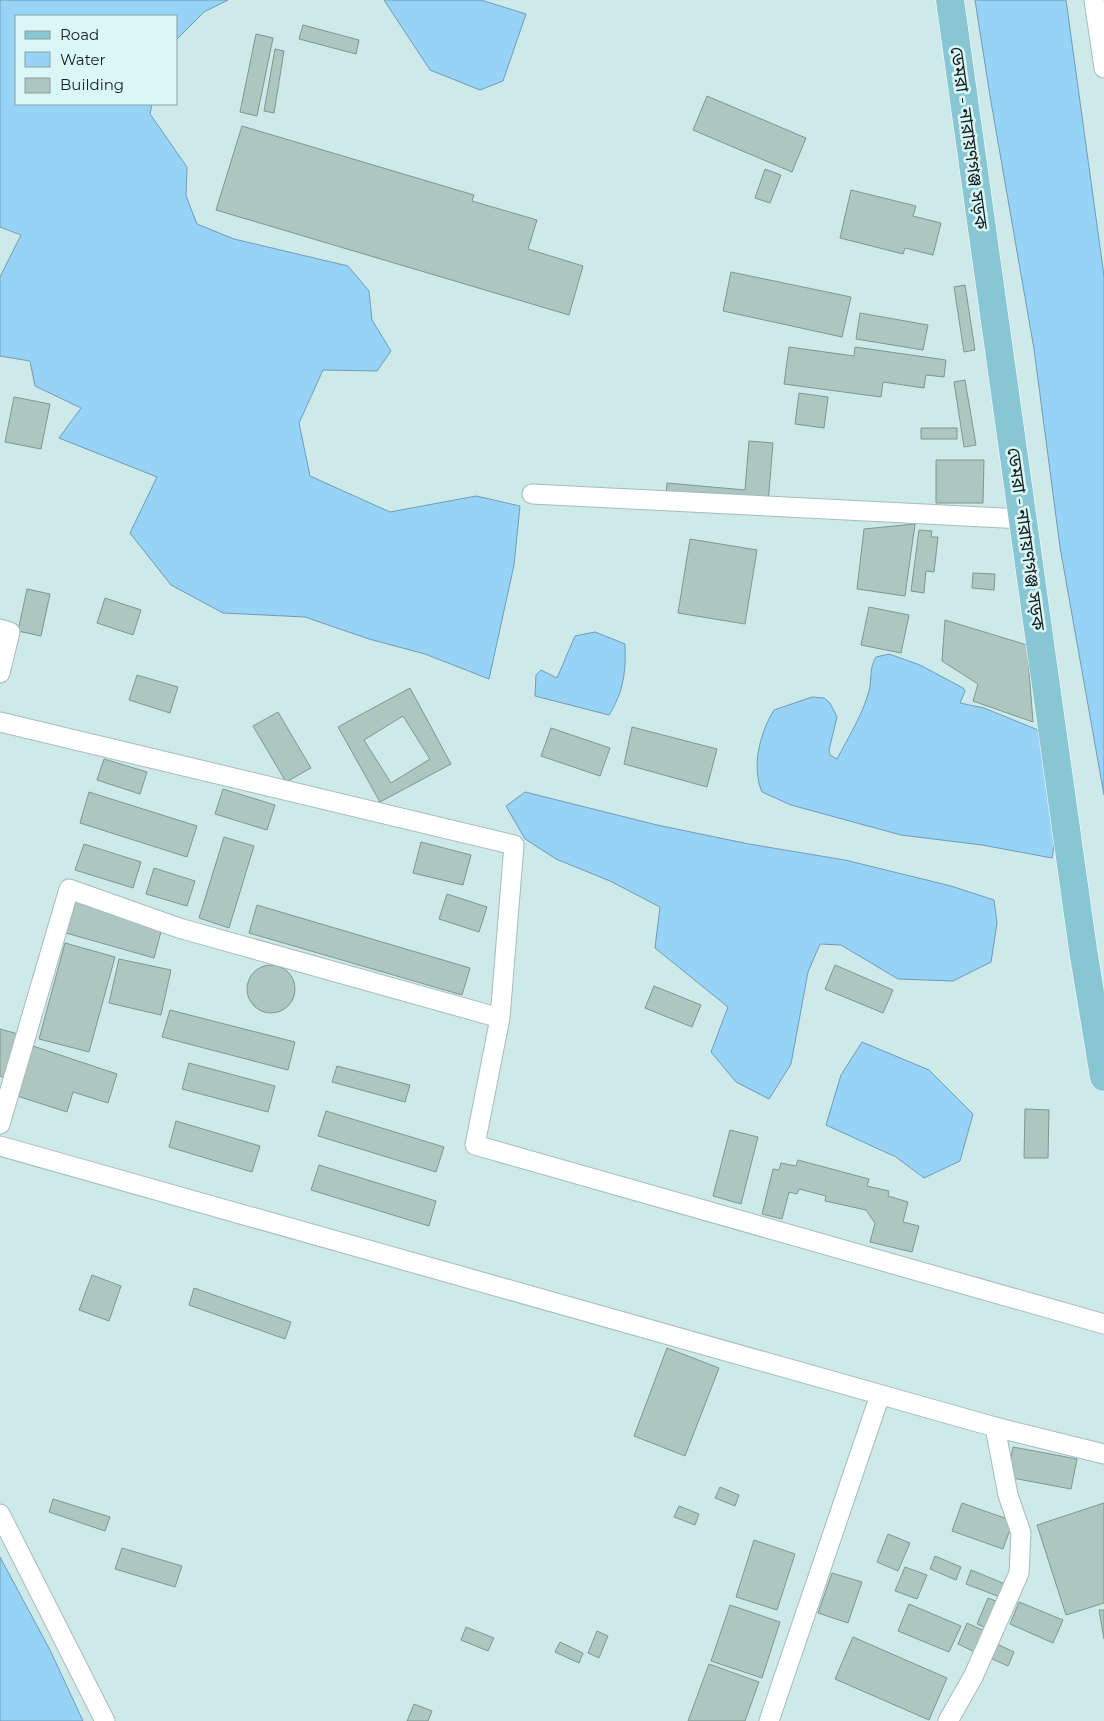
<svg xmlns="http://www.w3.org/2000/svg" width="1104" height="1721" font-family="Montserrat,'Noto Sans Bengali',sans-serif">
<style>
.water{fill:#96d3f6;stroke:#6f9db5}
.building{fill:#adc6c0;stroke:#7f9791;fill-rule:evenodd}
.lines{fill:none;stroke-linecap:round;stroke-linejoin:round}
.minor-casing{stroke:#a3bdbd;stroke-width:21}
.primary-casing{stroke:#fff;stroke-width:29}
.minor{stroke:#fff;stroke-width:19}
.primary{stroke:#88c6d4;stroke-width:28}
.labels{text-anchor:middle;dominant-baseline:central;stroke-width:5;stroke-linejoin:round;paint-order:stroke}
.street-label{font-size:18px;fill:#141e1e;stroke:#dbf6f6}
</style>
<rect width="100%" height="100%" fill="#cde9e9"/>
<path class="water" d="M0,0H228L204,12L176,40V16H16V104H152L150,114L187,167L186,196L197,224L234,239L348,266L369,291L372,320L391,351L377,371L323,370L299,423L310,476L390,512L476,496L520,506L514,565L489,679L425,654L369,639L305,617L223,613L171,585L130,533L157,477L59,438L81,408L35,386L30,361L0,356V277L21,235L0,227Z
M384,0H481L526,14L503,81L480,90L430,70Z
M975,0H1066L1104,276V795L1060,547L1034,349L990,96Z
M595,632L625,644C626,671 624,691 609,715L535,696L536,675L541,670L557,678L575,636Z
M889,654L920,665L963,688L965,691L960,703L984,708L1038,730L1055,841L1052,858L982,845L901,835L791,805L762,792C751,766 760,733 774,710L812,697L824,698L830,703L837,717L829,750L830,755L837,759C849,736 862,716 869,691C872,679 869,668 876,657Z
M525,792L657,825L749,844L845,860L951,886L994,900L997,923L991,962L953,981L898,979L841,945L820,944L808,972L791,1064L769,1099L736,1082L711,1052L728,1007L655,948L660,907L610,881L556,859L525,839L506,806Z
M862,1042L929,1070L973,1114L960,1161L924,1178L896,1157L826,1125L841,1075Z
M0,1557L50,1650L83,1721H0Z"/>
<path class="building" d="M303,25L359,40L356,54L299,39Z
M256,34L273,38L257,116L240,112Z
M275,49L284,51L274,113L264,111Z
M707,96L806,138L792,172L693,130Z
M242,126L474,195L472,201L537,220L528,249L583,266L569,315L216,210Z
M765,169L781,175L770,203L755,198Z
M851,190L916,206L913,216L941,223L933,255L905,248L903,254L840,238Z
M731,272L851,297L842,337L723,311Z
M965,285L975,350L964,352L954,287Z
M860,313L928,325L923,350L856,339Z
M789,347L854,356L855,347L946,360L944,377L926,375L924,388L883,382L881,397L784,384Z
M965,380L976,445L964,447L954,382Z
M799,393L828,397L824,428L795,424Z
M14,397L50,404L41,449L5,442Z
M921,428H957V439H921Z
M749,441L773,443L768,504L666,495L667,483L745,490Z
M936,460H984L983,503H936Z
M915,524L905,596L857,589L864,529Z
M919,530L932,531L931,537H938L934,572L926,571L924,593L911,591Z
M690,539L757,550L745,624L678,613Z
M973,573L995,574L994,590L972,588Z
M27,589L50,594L41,636L18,631Z
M105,598L141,610L133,635L97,623Z
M869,607L909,615L901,653L861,645Z
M945,620L1027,645L1033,722L973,701L978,684L942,661Z
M137,675L178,687L170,713L129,700Z
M410,688L451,764L380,802L338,727ZM403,716L430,759L391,783L364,740Z
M278,712L311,768L286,782L253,726Z
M632,727L717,749L707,787L624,764Z
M551,728L610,748L600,776L541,756Z
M104,759L147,772L140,794L97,780Z
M223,789L275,805L267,830L215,814Z
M89,792L197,826L187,857L80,823Z
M224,837L254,846L229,928L199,918Z
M421,842L471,855L463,885L413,873Z
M84,844L141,862L133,888L75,870Z
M154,868L195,881L187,906L146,894Z
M447,894L487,907L479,932L439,919Z
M76,900L163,924L154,958L66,933Z
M257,905L470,968L462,995L249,933Z
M65,943L115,957L89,1052L39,1039Z
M119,959L171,970L161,1015L109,1003Z
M247 989a24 24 0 1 1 48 0a24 24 0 1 1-48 0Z
M835,965L893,990L883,1013L825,989Z
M654,986L701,1005L692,1027L645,1008Z
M170,1010L295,1042L288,1070L162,1037Z
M0,1029L18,1034L5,1078L0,1076Z
M30,1045L117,1074L108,1103L73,1092L67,1112L14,1095Z
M189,1063L275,1086L268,1112L182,1089Z
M337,1066L410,1085L405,1102L332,1082Z
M1025,1109L1049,1110L1048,1158H1024Z
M326,1111L444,1147L436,1172L318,1136Z
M176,1121L260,1146L252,1172L169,1147Z
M730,1130L758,1137L741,1204L713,1196Z
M798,1160L869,1179L867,1186L889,1191L888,1196L908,1202L903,1222L919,1226L912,1252L870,1242L875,1223L866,1210L825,1201L826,1196L799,1189L797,1194L789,1192L782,1219L762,1214L773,1169L779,1170L781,1163L796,1166Z
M319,1165L436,1201L429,1226L311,1190Z
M92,1275L121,1286L109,1321L79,1310Z
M194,1288L291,1322L285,1339L189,1305Z
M667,1348L719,1368L685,1456L634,1436Z
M1013,1447L1077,1459L1071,1489L1007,1477Z
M720,1487L739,1495L735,1506L715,1498Z
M53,1499L110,1517L105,1531L49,1512Z
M962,1503L1013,1521L1003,1549L952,1531Z
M1104,1503V1603L1066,1615L1037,1525Z
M679,1506L699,1514L695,1525L674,1517Z
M888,1534L910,1543L898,1571L877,1562Z
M754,1540L795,1554L777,1610L736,1597Z
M122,1548L182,1566L175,1587L115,1569Z
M935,1556L961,1567L956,1580L930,1569Z
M905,1567L927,1575L917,1599L895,1591Z
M971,1570L1005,1584L1000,1597L966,1584Z
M832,1573L862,1582L848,1623L818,1613Z
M988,1598L1001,1603L990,1630L977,1624Z
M1019,1602L1063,1620L1053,1643L1010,1624Z
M909,1604L961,1626L949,1652L898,1631Z
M730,1605L780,1622L762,1678L711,1661Z
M1099,1610H1104V1639Z
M967,1623L987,1632L977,1653L958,1644Z
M466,1627L494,1638L488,1651L461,1640Z
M597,1631L608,1636L599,1658L588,1653Z
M853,1637L947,1678L929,1720L835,1679Z
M560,1642L583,1653L579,1663L555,1652Z
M997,1644L1014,1652L1008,1666L990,1658Z
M709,1664L759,1682L745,1721H688Z
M414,1704L432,1711L428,1721H407Z"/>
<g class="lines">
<g class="minor-casing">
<path id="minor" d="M1094,0L1104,68
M532,494L1024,519
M0,629L10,632L0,673
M0,722L514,845L500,1018
M0,1124L69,889L179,928L500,1018L475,1145L1104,1324
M0,1146L995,1427L1104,1454
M0,1514L105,1721
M769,1721L880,1395
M948,1721L973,1677L1019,1573L1021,1533L1008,1495L995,1427"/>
</g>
<g class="primary-casing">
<path id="primary" d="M950,0L1083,950L1104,1077"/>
</g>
<use href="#minor" class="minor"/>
<use href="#primary" class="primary"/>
</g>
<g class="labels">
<g class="street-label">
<text transform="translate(969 138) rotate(82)">ডেমরা - নারায়ণগঞ্জ সড়ক</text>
<text transform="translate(1026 539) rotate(82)">ডেমরা - নারায়ণগঞ্জ সড়ক</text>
</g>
</g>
<rect x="15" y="15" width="162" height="90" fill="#dbf6f6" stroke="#8ba0a0"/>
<rect x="25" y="31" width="25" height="8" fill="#88c6d4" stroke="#8ba0a0"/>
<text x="60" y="40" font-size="15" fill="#141e1e">Road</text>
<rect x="25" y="52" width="25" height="15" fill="#96d3f6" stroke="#8ba0a0"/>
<text x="60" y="65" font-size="15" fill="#141e1e">Water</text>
<rect x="25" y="78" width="25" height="15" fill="#adc6c0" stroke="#8ba0a0"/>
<text x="60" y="90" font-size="15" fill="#141e1e">Building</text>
</svg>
